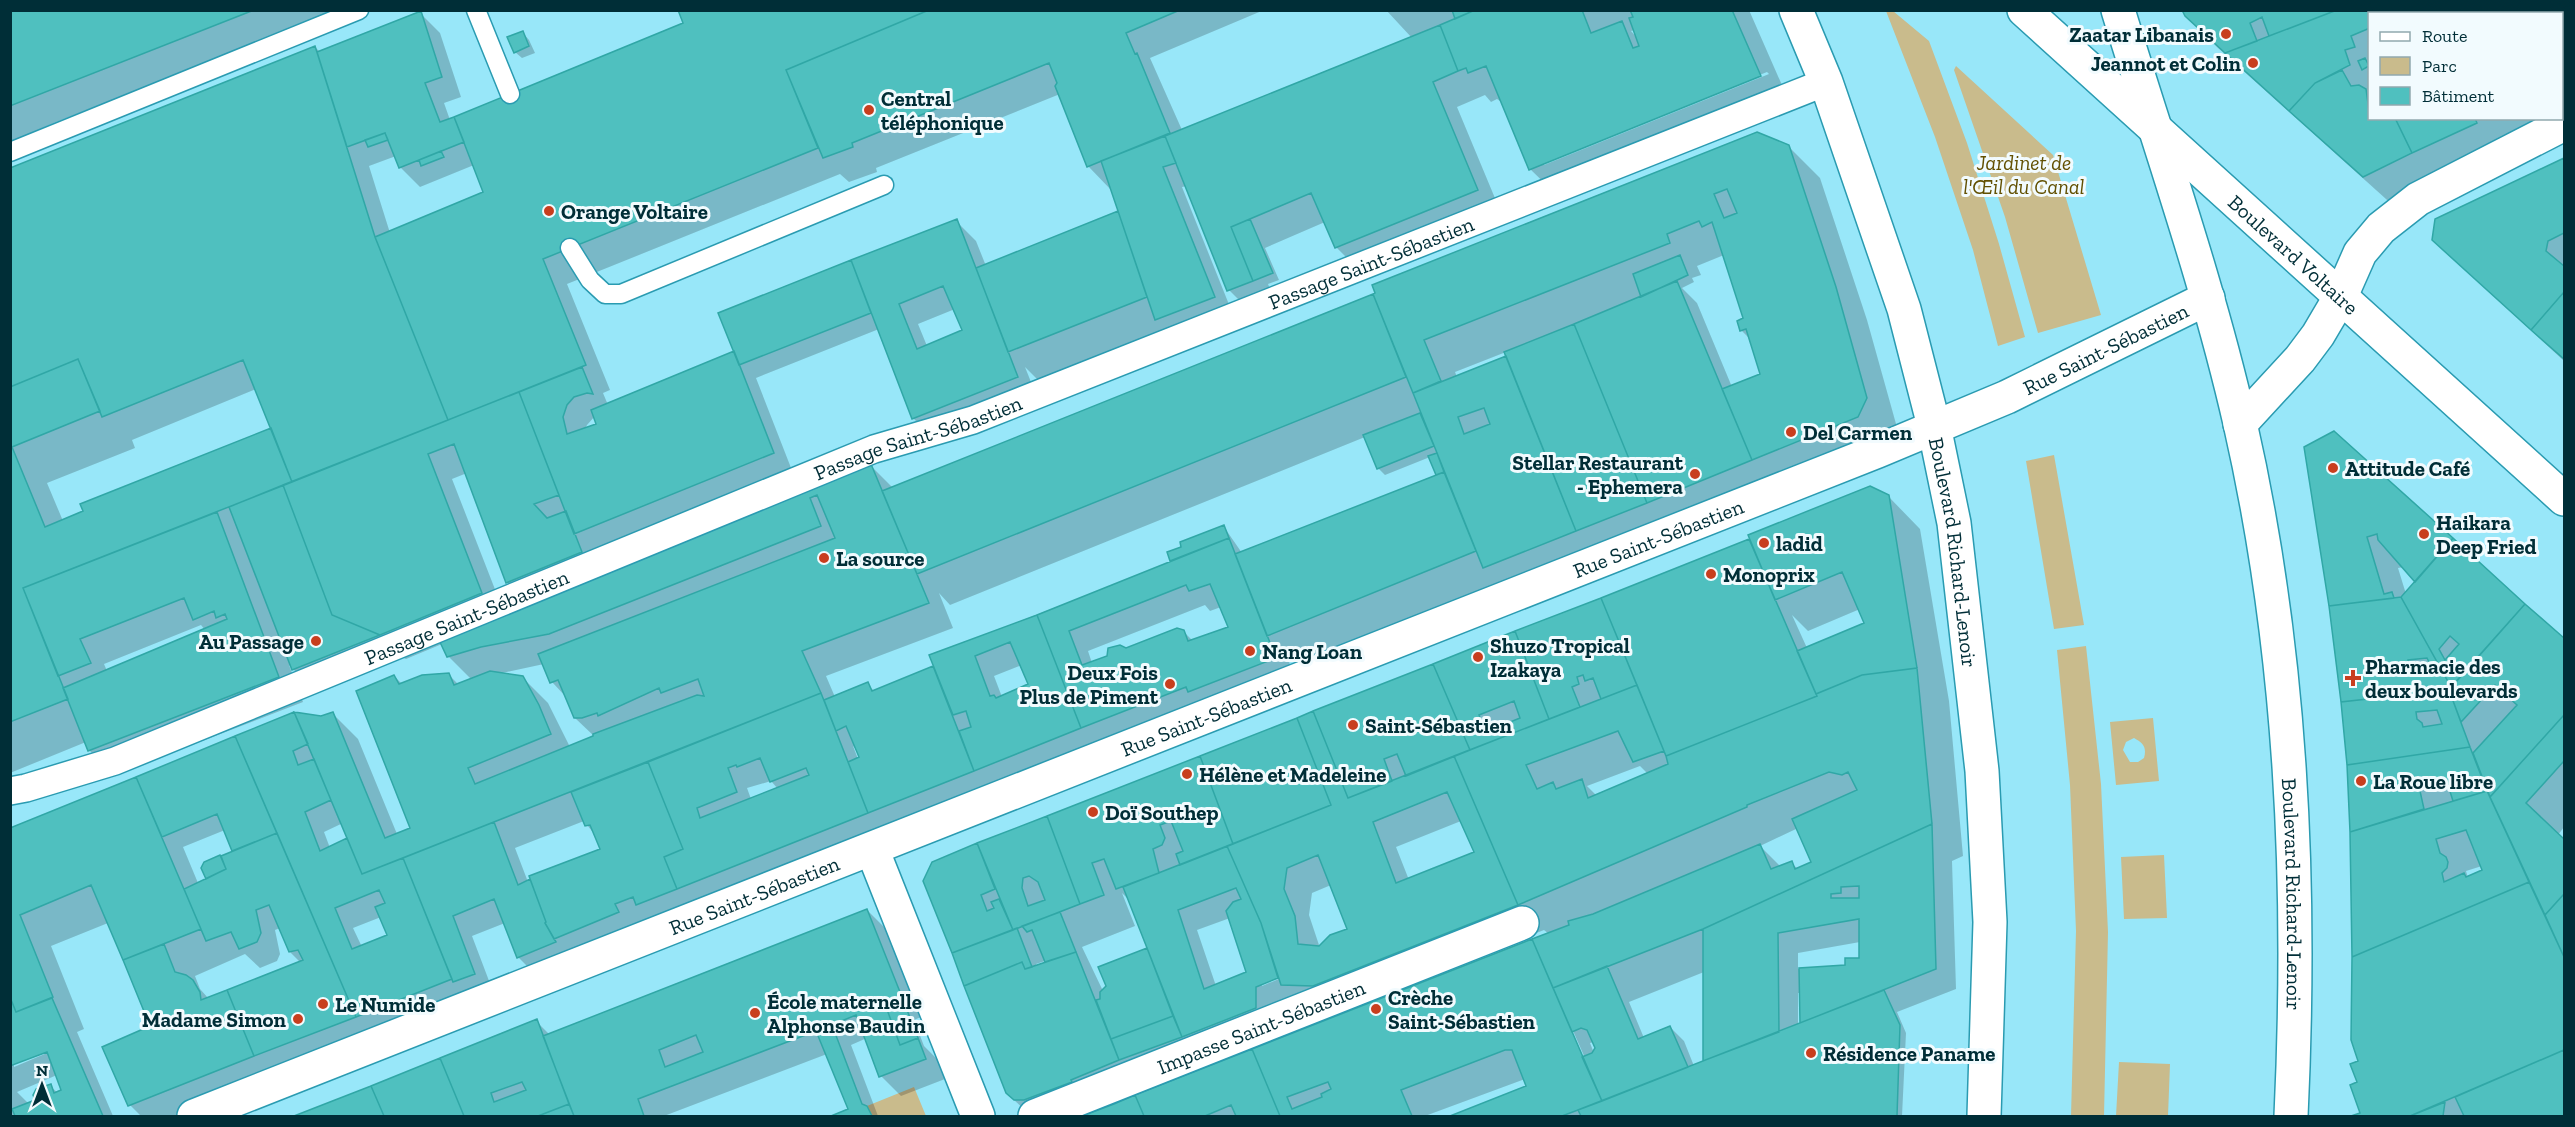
<svg xmlns="http://www.w3.org/2000/svg" width="2575" height="1127" font-family="'Zilla Slab',serif">
<style>
.green{fill:#c9bb8c;fill-rule:evenodd}
.shadow{fill:#0003;fill-rule:evenodd}
.building{fill:#4fc0bf;stroke:#30a7a6;stroke-width:1.5;fill-rule:evenodd}
.lines{fill:none;stroke-linecap:round;stroke-linejoin:round}
.service-casing{stroke:#2a9bb1;stroke-width:21}
.pedestrian-casing{stroke:#2a9bb1;stroke-width:30}
.minor-casing{stroke:#2a9bb1;stroke-width:36}
.tertiary-casing{stroke:#2a9bb1;stroke-width:36}
.secondary-casing{stroke:#2a9bb1;stroke-width:36}
.service{stroke:#fff;stroke-width:18}
.pedestrian{stroke:#fff;stroke-width:27}
.minor{stroke:#fff;stroke-width:33}
.tertiary{stroke:#fff;stroke-width:33}
.secondary{stroke:#fff;stroke-width:33}
.poi-dot{fill:#c83e1e;stroke:#f2fbfe;stroke-width:2}
.labels{text-anchor:middle;dominant-baseline:central;stroke-width:6;stroke-linejoin:round;paint-order:stroke}
.poi-label{font-size:21px;font-weight:bold;fill:#002e37;stroke:#f2fbfe;text-anchor:start}
.park-label{font-size:21px;font-style:italic;fill:#625002;stroke:#f2fbfe}
.street-label{font-size:21px;fill:#002e37;stroke:#f2fbfe}
</style>
<rect width="100%" height="100%" fill="#98e7f9"/>
<path class="green" d="M1886,11H1893L1929,41L1967,143L1999,244L2025,337L1998,346L1973,250L1935,137Z
M1956,66L2053,155L2101,315L2038,333L2005,217L1954,70Z
M2054,455L2084,625L2054,629L2026,461Z
M2086,646L2101,784L2108,932L2104,1116H2071L2076,931L2070,785L2057,650Z
M2153,718L2159,781L2116,785L2110,722ZM2134,738C2143,743 2147,747 2144,758L2138,762H2130L2123,750L2126,742Z
M2164,855L2167,918L2124,919L2121,857Z
M2119,1062L2170,1064L2168,1116H2116Z
M914,1087L926,1116H872L867,1106Z"/>
<path class="shadow" d="M10,10H333L331,14L56,122L10,142Z
M680,10H1264L1150,58L1182,130L1412,38L1386,10H1749L1792,108L1562,200L1530,169L1503,103L1497,99L1491,102L1485,95L1457,107L1502,215L1361,272L1336,247L1325,222L1265,248L1279,280L1268,284L1277,306L1254,315L1229,290L1187,186L1182,187L1234,317L1041,383L1025,367L1037,397L933,438L913,418L879,329L756,378L793,473L871,466L893,488L1377,294L1788,146L1820,178L1867,320L1898,431L1300,667L1285,651L1295,678L538,977L518,957L505,923L472,936L494,994L212,1116H141L130,1105L152,1026L108,923L51,946L84,1029L77,1032L113,1116H10V830L295,713L321,718L333,714L358,739L397,834L412,829L394,676L402,684L449,675L459,685L472,680L448,656L442,644L406,659L397,655L313,689L289,665L303,702L114,775L89,750L86,742L10,773V170L315,47L320,52L420,13L440,33L461,97L444,103L450,120L685,24ZM1635,30L1638,39L1631,31ZM1767,72L1769,74L1544,165V162ZM1060,94L1088,166L1113,192L1120,212L986,266L976,241L956,221L720,314L736,352L608,405L603,393L610,390L567,284L840,174L849,182L877,172L876,168ZM396,156L400,167L420,187L474,165L485,193L390,233L369,166ZM1724,255L1745,319L1741,330L1751,340L1762,374L1732,387L1697,303L1682,288L1694,282L1692,278L1701,275L1697,266ZM955,309L964,331L927,346L918,324ZM1506,352L1510,362L1457,377L1455,372ZM256,389L272,429L63,521L47,483L135,448L132,440ZM595,416L597,425L585,429L587,425ZM1365,437L1378,468L1385,475L1430,457L1439,476L1242,553L1224,527L1169,553L1172,562L931,656L937,672L933,668L875,692L867,684L835,697L826,676L953,628L939,593L950,605ZM467,473L507,582L530,605L505,615L452,479ZM1205,605L1210,611L1221,607L1230,628L1193,641L1183,631L1092,663L1088,651ZM201,625L205,630L107,671L104,664ZM544,664L552,682L567,698L575,718L595,737L570,747L548,703L523,678L497,674ZM1022,665L1030,685L1002,697L994,676ZM853,746L858,751L861,758L858,759ZM771,781L778,789L751,799L747,788ZM584,821L595,835L602,849L534,886L528,882L515,848ZM343,823L352,845L330,848L324,832ZM225,830L236,852L221,858L208,879L198,883L183,847ZM381,917L389,936L362,947L353,928ZM280,928L290,952L301,963L209,999L200,989L195,976L245,954L260,968L277,961L280,954L275,930ZM53,1047L54,1050L14,1067V1063ZM57,1075L63,1091L58,1093L50,1086L37,1101L28,1103L17,1092Z
M2184,10H2564V127L2396,208L2218,48L2186,16ZM2370,14H2562V118H2370Z
M523,33L529,40L535,53L522,58L515,52Z
M2564,159V361L2434,240L2436,220Z
M2334,433L2564,641V827L2558,835L2564,841V1116H2355L2362,1113ZM2404,567L2417,582L2406,594L2398,568ZM2482,866L2484,871L2468,878L2466,871Z
M1888,496L1920,529L1949,701L1963,856L1952,861L1956,989L1897,1012L1906,1033L1902,1116H1454L1528,1087L1525,1079L1425,1116H1282L1263,1073H1260L1278,1116H1085L1549,934L1544,930L1339,1010L1031,1116L1011,1097L933,863L1749,541L1754,546ZM1860,609L1866,624L1807,648L1792,615L1808,631ZM1512,721L1509,728L1500,731L1496,727ZM1640,766L1648,774L1597,796L1587,786ZM1461,821L1476,853L1409,880L1396,847ZM1796,829L1813,862L1798,869L1791,863L1781,867L1760,846ZM1331,885L1349,929L1320,948L1309,915L1312,893ZM1122,893L1130,901L1149,949L1100,968L1108,986L1103,991L1082,947L1135,926ZM1230,918L1248,973L1216,986L1197,930ZM1860,942V959L1847,966L1798,969V953ZM1045,961L1048,963L1037,967L1036,964ZM1704,972L1706,1062L1694,1066L1684,1041L1670,1027L1644,1038L1629,1002ZM1284,974L1286,976L1262,986V983ZM1798,993H1801V1023L1798,1026ZM1570,1024L1585,1058H1582L1568,1026ZM1594,1042L1596,1048L1594,1053L1590,1043Z
M867,910L887,930L921,1017L914,1020L924,1046L938,1060L945,1079L901,1096L881,1076L867,1038L851,1045L878,1116H835L850,1110L827,1054L664,1116H298L536,1021L550,1035Z"/>
<path class="building" d="M10,10H254L10,106Z
M678,10H929L786,70L818,148L543,259L586,365L448,420L375,237L483,192L454,117L683,23Z
M929,10H1180L1126,33L1135,54L1137,53L1170,133L1087,167L1055,86L1057,83L1049,63L852,143L853,147L823,158L786,70Z
M1452,10H1475L1455,19Z
M1475,10H1582L1591,33L1622,21L1633,48L1639,46L1629,18L1633,17L1630,10H1732L1761,76L1529,170L1486,66L1468,73L1466,68L1458,71L1440,25Z
M2182,10H2337L2269,36L2262,17L2250,23L2257,41L2225,53L2185,16Z
M2337,10H2420L2422,14H2370V28L2351,36L2355,47L2345,50L2350,65L2315,83L2289,111L2225,53Z
M2420,10H2456L2450,14H2422Z
M2456,10H2490L2491,14H2450Z
M2490,10H2564V80L2562,82V14H2491Z
M421,11L442,77L425,83L440,122L454,117L464,142L399,168L385,133L347,147L317,52Z
M1440,25L1458,71L1433,82L1478,190L1335,248L1311,193L1231,227L1253,281L1227,291L1165,136Z
M523,31L529,46L514,53L507,37Z
M315,46L375,237L448,420L292,482L243,360L102,417L78,359L10,387V168Z
M2365,58L2369,66L2362,70L2358,61Z
M2342,70L2351,86L2359,85L2366,89L2370,118H2395L2412,153L2363,177L2289,111L2315,83Z
M2395,118H2475L2477,123L2412,153Z
M1757,132L1789,145L1836,287L1867,398L1858,417L1752,460L1722,389L1760,374L1746,329L1740,331L1737,321L1743,318L1712,222L1702,227L1699,221L1667,234L1670,243L1424,340L1441,381L1413,393L1373,294L1375,293L1372,285ZM1727,189L1737,213L1724,218L1714,194Z
M385,133L388,140L368,147L365,140Z
M1165,136L1176,163L1163,167L1215,297L1155,320L1101,161Z
M441,151L444,157L421,166L419,160Z
M2564,158V233L2548,241L2546,251L2564,266V292L2531,330L2432,240L2435,219Z
M1118,211L1147,297L1008,352L976,268Z
M957,219L1018,377L912,419L851,260ZM943,286L962,330L917,349L899,304Z
M1250,219L1273,273L1253,281L1231,227Z
M1680,255L1688,275L1641,297L1633,274Z
M851,260L871,313L739,365L718,313Z
M1677,281L1752,460L1647,503L1574,324Z
M2564,292V359L2531,330Z
M1373,294L1406,377L917,574L882,491Z
M1574,324L1647,503L1576,531L1504,352Z
M734,351L774,453L574,534L519,392L582,367L593,394L587,393L574,397L567,405L563,417L567,434L596,424L591,410Z
M1506,356L1576,531L1483,568L1413,393ZM1484,408L1490,424L1464,434L1458,417Z
M78,359L100,411L12,447L45,527L83,511L80,504L271,428L292,482L23,588L68,699L10,722V387Z
M519,392L559,495L534,504L547,518L566,511L582,552L506,583L454,444L428,454L482,593L380,635L332,615L283,485Z
M1420,413L1434,446L1377,469L1363,435Z
M2334,431L2453,538L2415,582L2378,540L2377,534L2367,537L2384,594L2392,592L2394,598L2329,606L2304,447Z
M1437,453L1444,472L1436,475L1428,456Z
M871,464L929,603L802,651L821,693L362,874L294,712L321,716L333,712L385,838L410,828L356,691L394,675L399,684L422,675L449,673L454,685L490,671L523,676L539,705L551,734L468,768L475,784L593,736V734L697,695L704,696L698,679L661,693L659,688L598,716L597,713L582,718H574L558,680L550,683L538,654L835,538L817,495L810,498L821,526L549,634L481,647L447,657L439,640Z
M1444,472L1476,551L1267,636L1235,554Z
M283,485L332,615L380,635L292,670L229,507Z
M1870,486L1889,495L1917,668L1862,675L1816,694L1797,651L1864,623L1842,572L1775,600L1748,535Z
M217,512L279,677L88,751L63,688L227,619L225,614L216,618L214,611L193,620L184,598L80,639L91,663L58,676L23,588Z
M1224,525L1229,538L1170,561L1167,552L1181,547L1180,542Z
M1229,538L1276,658L1188,692L1186,687L1081,728L1037,615ZM1210,584L1228,627L1188,641L1184,630L1177,628L1126,648L1120,645L1108,648L1107,656L1082,665L1069,631L1186,585L1189,591Z
M2453,538L2525,604L2451,687L2401,597ZM2450,636L2459,644L2445,660L2439,649Z
M1749,539L1817,696L1666,756L1601,598Z
M2401,597L2451,687L2449,690L2341,702L2329,606ZM2427,658L2432,668L2409,671L2408,660Z
M1601,598L1637,685L1601,699L1593,678L1585,681L1583,675L1577,677L1579,684L1572,687L1580,707L1549,719L1515,631Z
M2525,604L2564,638V715L2490,797L2473,753L2517,705L2495,685L2461,722L2449,690Z
M1037,615L1081,728L974,771L959,731L971,727L966,711L953,715L929,655ZM1010,642L1028,684L996,698L994,695L990,696L975,656Z
M1515,631L1549,719L1470,750L1433,664ZM1514,701L1520,718L1510,722L1508,727L1501,729L1497,726L1486,732L1479,715Z
M1433,664L1470,750L1406,776L1397,754L1384,759L1392,781L1348,798L1313,711Z
M933,666L974,771L868,813L848,762L859,757L846,726L836,731L824,700L868,682L872,691Z
M1917,668L1932,824L1703,929L1553,988L1532,939L1569,925L1568,921L1593,914L1760,844L1771,869L1792,861L1795,869L1811,862L1792,819L1857,790L1848,772L1842,775L1829,772L1747,805V807L1518,905L1454,756L1637,685L1664,751L1633,762L1618,731L1526,765L1537,789L1553,782L1556,789L1582,779L1588,798L1668,764L1666,756L1817,696L1816,694L1862,675Z
M2449,690L2470,747L2347,765L2341,702ZM2437,710L2442,724L2423,727L2422,723L2417,719L2416,712Z
M821,693L868,813L677,889L664,857L683,849L648,762ZM760,758L770,782L806,768L809,775L700,818L697,808L737,792L728,768L736,765L737,767Z
M1313,711L1348,798L1454,756L1518,905L1313,986L1281,985L1261,923L1227,846L1331,805L1297,718ZM1447,792L1474,852L1396,883L1373,822ZM1318,855L1347,929L1330,935L1319,946L1298,944L1295,916L1284,889L1287,868Z
M294,712L308,744L293,751L298,765L314,759L331,800L305,812L320,851L347,838L362,874L403,858L452,979L356,1017L235,736ZM379,890L385,903L375,907L387,935L352,949L335,908Z
M2564,715V761L2526,803L2564,839V894L2545,915L2490,797Z
M1297,718L1331,805L1233,844L1200,756Z
M235,736L277,833L232,851L217,814L162,837L136,777Z
M2470,747L2487,791L2453,801L2448,785L2429,788L2428,784L2425,785L2420,791L2424,809L2350,832L2347,765Z
M1200,756L1233,844L1180,865L1176,854L1183,851L1171,821L1160,825L1165,838L1162,845L1153,849L1159,873L1116,889L1104,859L1092,863L1104,895L1080,904L1047,816Z
M648,762L683,849L664,857L677,889L636,905L633,897L615,904L619,912L554,939L545,923L546,922L529,876L600,849L590,825L585,826L571,792Z
M136,777L201,929L123,960L91,885L20,915L53,997L16,1012L10,997V828Z
M2487,791L2529,882L2352,957L2350,832ZM2466,830L2482,870L2466,877L2464,873L2444,882L2442,873L2447,868L2448,862L2446,857L2440,853L2436,839Z
M1047,816L1080,904L1013,930L977,843ZM1029,876L1038,882L1045,900L1028,906L1022,888L1023,878Z
M494,822L518,885L530,879L546,922L545,923L556,942L517,958L494,899L453,916L475,974L453,982L403,858Z
M1932,824L1936,969L1800,1023L1799,968L1845,965V958H1859V919L1778,933L1779,1032L1703,1061V929ZM1859,886V898H1831V894L1841,893V887Z
M277,833L356,1017L254,1056L227,990L303,960L298,950L289,952L269,905L256,910L261,933L257,942L239,949L231,932L206,941L184,889L226,869L221,856Z
M977,843L995,889L981,895L987,911L994,908L991,902L999,899L1013,930L952,953L923,881L932,862Z
M1227,846L1261,923L1278,978L1256,987V1008L1182,1037L1123,887ZM1236,888L1241,899L1233,902L1226,911L1246,972L1204,989L1178,910Z
M220,855L226,869L206,879L201,868L204,862Z
M2529,882L2564,957V1050L2410,1116H2351L2360,1113L2350,1085L2357,1082L2350,1064L2358,1061L2351,1040L2352,957Z
M2564,894V957L2545,915Z
M867,909L902,997L885,1004L900,1045L918,1038L926,1059L879,1077L856,1015L832,1025L862,1104L867,1106L872,1116H831L848,1109L816,1031L638,1099L644,1116H574L543,1036ZM696,1035L703,1052L665,1067L659,1050Z
M1060,912L1076,952L1045,962L1032,930L1027,932L1022,926Z
M1017,928L1032,967L1025,969L1022,962L964,986L952,953Z
M1532,939L1602,1101L1562,1116H1450L1526,1086L1512,1050H1505L1401,1090L1412,1116H1280L1252,1049ZM1328,1082L1331,1089L1321,1094L1322,1097L1292,1109L1287,1097Z
M164,944L175,972L186,975L193,980L200,992L201,1000L227,990L254,1056L128,1106L102,1047L150,1026L123,960Z
M1147,948L1173,1016L1111,1039L1096,1000L1100,999V992L1106,986L1098,967Z
M1076,952L1119,1060L1071,1080L1072,1082L1024,1100H1014L1006,1093L964,986L1022,962L1025,969Z
M1607,966L1638,1039L1670,1026L1688,1067L1602,1101L1582,1057L1592,1053L1595,1048L1587,1030L1581,1028L1572,1032L1553,988Z
M1884,990L1900,1025L1897,1116H1581L1578,1110Z
M10,997L16,1012L52,998L103,1116H15L12,1109L35,1100L33,1095L36,1089L51,1084L54,1093L61,1090L47,1052L10,1066Z
M902,997L918,1038L900,1045L885,1004Z
M1173,1016L1182,1037L1119,1060L1111,1039Z
M537,1019L569,1104L538,1116H464L440,1058ZM522,1082L526,1090L494,1102L491,1093Z
M1252,1049L1280,1116H1236L1231,1105L1205,1116H1144L1135,1095Z
M2564,1050V1116H2464L2455,1097Z
M440,1058L464,1116H384L371,1086Z
M371,1086L384,1116H294L335,1100Z
M1135,1095L1144,1116H1082L1114,1104Z
M2445,1102L2443,1116H2410Z
M569,1104L574,1116H538Z"/>
<g class="lines">
<g class="service-casing">
<path id="service" d="M476,10L510,94
M10,152L359,10
M570,248L590,280L605,294H621L884,185"/>
</g>
<g class="pedestrian-casing">
<g id="pedestrian">
<path id="s1" d="M10,791L26,788L115,761L874,449L973,420L1826,82"/>
</g>
</g>
<g class="minor-casing">
<g id="minor">
<path d="M2240,424L2300,359L2318,335L2341,296L2360,253L2381,228L2418,199L2564,124"/>
<path d="M872,849L978,1116"/>
<path id="s2" d="M194,1116L1878,451L2007,397L2208,298"/>
<path id="s3" d="M1035,1116L1522,923"/>
</g>
</g>
<g class="tertiary-casing">
<g id="tertiary">
<path id="s4" d="M1796,10L1826,82L1904,309L1934,426L1954,523L1982,771L1990,922L1984,1116"/>
<path id="s5" d="M2118,10C2160,148 2208,283 2240,423C2292,651 2302,885 2291,1116"/>
</g>
</g>
<g class="secondary-casing">
<g id="secondary">
<path id="s6" d="M2024,10L2564,499"/>
</g>
</g>
<use href="#service" class="service"/>
<use href="#pedestrian" class="pedestrian"/>
<use href="#minor" class="minor"/>
<use href="#tertiary" class="tertiary"/>
<use href="#secondary" class="secondary"/>
</g>
<g class="poi-dot">
<circle cx="2226" cy="34" r="6"/>
<circle cx="2253" cy="63" r="6"/>
<circle cx="869" cy="110" r="6"/>
<circle cx="549" cy="211" r="6"/>
<circle cx="1791" cy="432" r="6"/>
<circle cx="2333" cy="468" r="6"/>
<circle cx="1695" cy="474" r="6"/>
<circle cx="2424" cy="534" r="6"/>
<circle cx="1764" cy="543" r="6"/>
<circle cx="824" cy="558" r="6"/>
<circle cx="1711" cy="574" r="6"/>
<circle cx="316" cy="641" r="6"/>
<circle cx="1250" cy="651" r="6"/>
<circle cx="1478" cy="657" r="6"/>
<path d="M2350 669h6v6h6v6h-6v6h-6v-6h-6v-6h6z"/>
<circle cx="1170" cy="684" r="6"/>
<circle cx="1353" cy="725" r="6"/>
<circle cx="1187" cy="774" r="6"/>
<circle cx="2361" cy="781" r="6"/>
<circle cx="1093" cy="812" r="6"/>
<circle cx="323" cy="1004" r="6"/>
<circle cx="1376" cy="1009" r="6"/>
<circle cx="755" cy="1013" r="6"/>
<circle cx="298" cy="1019" r="6"/>
<circle cx="1811" cy="1053" r="6"/>
</g>
<g class="labels">
<g class="poi-label">
<text x="2214" y="34" text-anchor="end">Zaatar Libanais</text>
<text x="2241" y="63" text-anchor="end">Jeannot et Colin</text>
<text x="881" y="98">Central<tspan x="881" dy="24">téléphonique</tspan></text>
<text x="561" y="211">Orange Voltaire</text>
<text x="1803" y="432">Del Carmen</text>
<text x="1683" y="462" text-anchor="end">Stellar Restaurant<tspan x="1683" dy="24">- Ephemera</tspan></text>
<text x="2345" y="468">Attitude Café</text>
<text x="2436" y="522">Haikara<tspan x="2436" dy="24">Deep Fried</tspan></text>
<text x="1776" y="543">ladid</text>
<text x="836" y="558">La source</text>
<text x="1723" y="574">Monoprix</text>
<text x="304" y="641" text-anchor="end">Au Passage</text>
<text x="1490" y="645">Shuzo Tropical<tspan x="1490" dy="24">Izakaya</tspan></text>
<text x="1262" y="651">Nang Loan</text>
<text x="2365" y="666">Pharmacie des<tspan x="2365" dy="24">deux boulevards</tspan></text>
<text x="1158" y="672" text-anchor="end">Deux Fois<tspan x="1158" dy="24">Plus de Piment</tspan></text>
<text x="1365" y="725">Saint-Sébastien</text>
<text x="1199" y="774">Hélène et Madeleine</text>
<text x="2373" y="781">La Roue libre</text>
<text x="1105" y="812">Doï Southep</text>
<text x="1388" y="997">Crèche<tspan x="1388" dy="24">Saint-Sébastien</tspan></text>
<text x="767" y="1001">École maternelle<tspan x="767" dy="24">Alphonse Baudin</tspan></text>
<text x="335" y="1004">Le Numide</text>
<text x="286" y="1019" text-anchor="end">Madame Simon</text>
<text x="1823" y="1053">Résidence Paname</text>
</g>
<g class="park-label">
<text x="2024" y="162">Jardinet de<tspan x="2024" dy="24">l'Œil du Canal</tspan></text>
</g>
<g class="street-label">
<text stroke="none"><textPath href="#s6" startOffset="364">Boulevard Voltaire</textPath></text>
<text stroke="none"><textPath href="#s1" startOffset="1461">Passage Saint-Sébastien</textPath></text>
<text stroke="none"><textPath href="#s2" startOffset="2060">Rue Saint-Sébastien</textPath></text>
<text stroke="none"><textPath href="#s1" startOffset="975">Passage Saint-Sébastien</textPath></text>
<text stroke="none"><textPath href="#s2" startOffset="1574">Rue Saint-Sébastien</textPath></text>
<text stroke="none"><textPath href="#s4" startOffset="567">Boulevard Richard-Lenoir</textPath></text>
<text stroke="none"><textPath href="#s1" startOffset="489">Passage Saint-Sébastien</textPath></text>
<text stroke="none"><textPath href="#s2" startOffset="1088">Rue Saint-Sébastien</textPath></text>
<text stroke="none"><textPath href="#s5" startOffset="906">Boulevard Richard-Lenoir</textPath></text>
<text stroke="none"><textPath href="#s2" startOffset="602">Rue Saint-Sébastien</textPath></text>
<text stroke="none"><textPath href="#s3" startOffset="243">Impasse Saint-Sébastien</textPath></text>
</g>
</g>
<rect width="2575" height="1127" fill="none" stroke="#002e37" stroke-width="24"/>
<rect x="2368" y="12" width="195" height="108" fill="#f2fbfe" stroke="#91a9ae" stroke-width="1.5"/>
<rect x="2380" y="32" width="30" height="9" fill="#ffffff" stroke="#91a9ae" stroke-width="1.5"/>
<text x="2422" y="42" font-size="18" fill="#002e37">Route</text>
<rect x="2380" y="57" width="30" height="18" fill="#c9bb8c" stroke="#91a9ae" stroke-width="1.5"/>
<text x="2422" y="72" font-size="18" fill="#002e37">Parc</text>
<rect x="2380" y="87" width="30" height="18" fill="#4fc0bf" stroke="#91a9ae" stroke-width="1.5"/>
<text x="2422" y="102" font-size="18" fill="#002e37">Bâtiment</text>
<g transform="translate(42 1085)" stroke="#f2fbfe" stroke-width="4.5" paint-order="stroke">
<path d="M0-4.5L10 22L0 15L-10 22Z" fill="#002e37"/>
<text y="-9" font-size="16" font-weight="bold" text-anchor="middle" fill="#002e37">N</text>
</g>
</svg>
